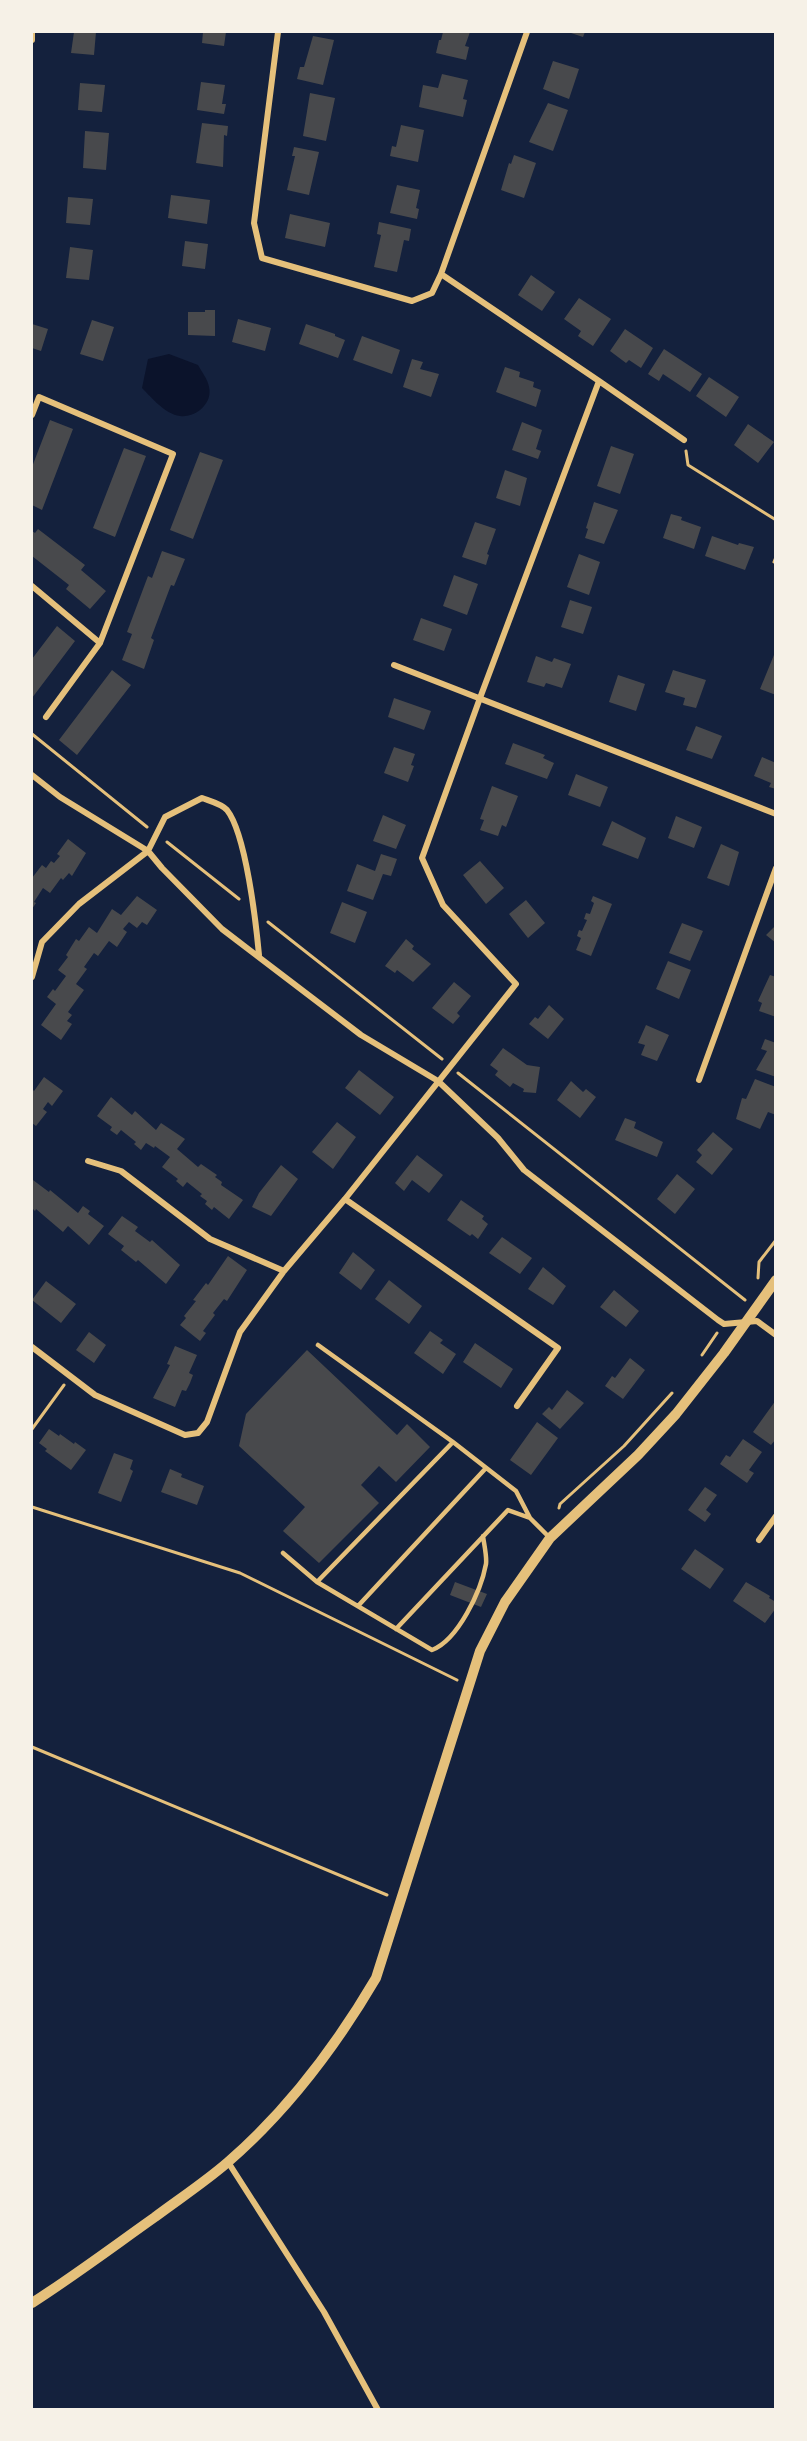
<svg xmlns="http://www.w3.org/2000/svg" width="807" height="2441" font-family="'Noto Sans',sans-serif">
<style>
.water{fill:#0b132b}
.building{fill:#48494c}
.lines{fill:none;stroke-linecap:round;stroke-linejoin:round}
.path{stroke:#e5c07b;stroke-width:3}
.service{stroke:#e5c07b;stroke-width:4.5}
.minor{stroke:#e5c07b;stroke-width:6}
.tertiary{stroke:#e5c07b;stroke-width:10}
</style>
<rect width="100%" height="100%" fill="#14213d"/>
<path class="water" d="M169,354L198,365C202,372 208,380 209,387C213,403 196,418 180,416C165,414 152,398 142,388L148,359Z"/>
<path class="building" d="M74,32H96L94,55L71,53Z
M203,32H226L224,46L202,43Z
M443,32H470L465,46L469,47L466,60L436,53L439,40H441Z
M568,32H585L583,37Z
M313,36L334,40L323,85L297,79L300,67H304Z
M553,61L579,69L569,99L543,89Z
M442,74L468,80L463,99L467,100L463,117L419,107L423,85L438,88Z
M201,82L225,85L222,104H226L224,114L197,110Z
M80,83L105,85L102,112L78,110Z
M310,93L335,98L326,141L303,136Z
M548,103L568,110L553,151L529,142Z
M202,123L228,126L227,136L224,135L223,167L196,163Z
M401,125L424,130L418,162L390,156L392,146L396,147Z
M85,131L109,133L106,170L83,168Z
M294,147L319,152L309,195L287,190L295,156H292Z
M514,155L536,163L524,198L501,190L509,163L511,164Z
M397,185L420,190L416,208L419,209L417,219L390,213Z
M171,195L210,200L207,224L168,218Z
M68,197L93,199L90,225L66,223Z
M290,214L330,223L325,247L285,238Z
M379,222L411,229L409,241L404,240L397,272L374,267L381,235L377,234Z
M185,241L208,244L205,269L182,266Z
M70,247L93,250L89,280L66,278Z
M531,275L555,292L542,311L518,295Z
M579,298L611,319L593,346L578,336L581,331L564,319Z
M205,310H215V336L188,335V312H205Z
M238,319L271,328L265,351L232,342Z
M92,320L114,327L103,361L80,354Z
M32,324L48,329L41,351L32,348Z
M306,324L335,334V336L345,340L338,358L299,344Z
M625,329L653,348L641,368L629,360L626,363L610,351Z
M362,336L400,350L392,374L353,360Z
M664,349L702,374L690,392L663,374L659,381L648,374Z
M412,359L423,362L420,369L439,374L431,397L403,387Z
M505,367L520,372L519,377L534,382L533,387L541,390L536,407L496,392Z
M709,377L739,397L726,417L696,396Z
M50,420L73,429L42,510L32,505V467Z
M522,422L542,430L536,449L541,451L538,459L512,450Z
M748,424L774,442L758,463L734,445Z
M611,446L634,454L620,494L597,486Z
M124,448L146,456L115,537L93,528Z
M200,452L223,460L193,539L170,530Z
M505,470L527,478L520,506L496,498Z
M594,502L618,510L604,544L585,538L588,529L586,528Z
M671,514L682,517L681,520L701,527L694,549L663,538Z
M475,522L496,529L487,554L489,555L486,565L462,557Z
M38,529L85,565L81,570L106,591L90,609L66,589L69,585L32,556V531L35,533Z
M712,536L738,545L739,543L754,547L745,570L705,556Z
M162,551L185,559L174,586L171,585L151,638L154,640L144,669L122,660L132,634L127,632L148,576L152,578Z
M579,554L600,562L589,595L567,587Z
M454,575L478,584L467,615L443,606Z
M570,600L592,607L583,634L561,627Z
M421,618L452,629L444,651L413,640Z
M57,626L75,641L32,698V659Z
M776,650V695L760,689Z
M536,656L552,662L554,658L571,664L562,688L546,683L544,687L527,682Z
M112,670L131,685L77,755L59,740Z
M673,670L706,680L696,708L683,705L685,698L665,692Z
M618,675L645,684L636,711L609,702Z
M394,698L431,711L424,730L388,717Z
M696,726L722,736L712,759L686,750Z
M513,743L545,755L543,758L554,763L547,779L505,764Z
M394,747L415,754L411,765L414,766L408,782L384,773Z
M762,757L776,763V789L769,787L771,783L754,776Z
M576,774L608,787L600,807L568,795Z
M492,786L518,796L506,827L502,825L498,836L480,830L484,820L480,819Z
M383,815L406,825L396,849L373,841Z
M676,816L702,827L694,848L668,838Z
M612,821L646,838L638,859L602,845Z
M68,839L86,853L72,876L69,873L63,880L61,878L50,893L43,888L34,902L36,903L32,909V878L42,865L46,868L51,861L54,863L60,856L57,854Z
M721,844L739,852L729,886L707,878Z
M381,854L397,859L391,876L383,874L373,900L347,891L357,864L375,871Z
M480,861L504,888L486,904L463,875Z
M137,896L157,910L147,925L142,922L137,928L129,922L123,929L127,932L117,947L109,941L98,956L94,953L84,967L87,969L76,984L84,990L68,1012L72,1015L67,1021L72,1024L61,1040L41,1025L56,1004L47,997L53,989L55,991L66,976L58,970L68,957L66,955L76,939L79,941L89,927L97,933L112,909L121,915Z
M593,896L612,904L591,956L576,950L581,938L577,936L579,930L582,931L587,920L584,919L586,913L590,914L594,903L591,901Z
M526,900L545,923L528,938L509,914Z
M342,902L367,912L355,943L330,933Z
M682,923L703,931L690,961L669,953Z
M776,925V943L766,935Z
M406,939L414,946L412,949L431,964L413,982L397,970L395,973L385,966Z
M668,961L691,970L679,999L656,989Z
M770,975L776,977V1017L759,1011L762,1003L758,1001Z
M454,982L471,996L457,1013L460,1016L453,1024L432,1008Z
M549,1005L564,1019L548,1039L529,1024L535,1017L538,1019Z
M646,1025L669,1035L657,1061L641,1055L645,1045L638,1043Z
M765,1039L776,1043V1077L756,1070L767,1051L761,1049Z
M503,1048L527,1065L540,1067L536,1093L523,1092L524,1089L513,1083L510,1087L495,1075L498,1071L490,1065Z
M359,1070L394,1097L380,1115L345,1088Z
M44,1077L63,1091L52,1106L48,1102L43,1109L47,1112L36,1126L32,1123V1089L34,1091Z
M755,1079L776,1087L774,1098L776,1115L768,1112L760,1129L736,1119L742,1098L746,1099Z
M571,1081L583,1092L586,1089L596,1097L580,1118L557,1100Z
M111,1097L132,1115L135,1111L156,1130L161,1123L185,1139L177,1149L198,1167L201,1164L217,1175L215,1177L222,1182L221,1185L243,1200L229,1219L214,1207L212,1210L205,1204L207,1201L200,1196L202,1194L187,1182L183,1187L176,1181L178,1179L162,1167L170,1157L155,1146L154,1148L146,1143L141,1150L134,1144L136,1142L121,1130L117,1135L110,1130L112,1127L97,1116Z
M625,1118L636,1122L634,1128L663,1142L657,1157L615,1140Z
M337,1122L356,1137L333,1169L312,1152Z
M713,1132L733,1149L712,1175L696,1162L702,1155L697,1150Z
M417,1155L443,1175L429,1193L412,1180L404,1191L395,1183Z
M281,1165L298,1179L271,1216L252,1207L259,1193Z
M677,1174L695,1189L675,1214L657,1199Z
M33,1180L49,1192L50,1190L78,1213L83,1206L90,1211L88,1214L104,1226L89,1245L68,1226L63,1232L36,1209L35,1211L32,1208Z
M461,1200L484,1216L482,1219L488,1224L478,1239L472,1234L470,1236L447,1220Z
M122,1216L138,1227L135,1231L150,1242L152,1240L180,1265L166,1284L138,1260L136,1262L121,1250L124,1246L108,1234Z
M502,1237L532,1258L520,1274L489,1253Z
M353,1252L375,1270L361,1290L339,1273Z
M228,1256L247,1270L227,1301L224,1299L213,1313L215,1315L203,1331L206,1333L200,1341L180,1325L186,1318L184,1316L196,1301L193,1300L206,1283L208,1285Z
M543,1267L566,1286L553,1305L528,1289Z
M389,1280L422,1306L409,1324L375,1299Z
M46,1281L76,1304L61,1323L32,1300Z
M614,1290L639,1311L626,1327L600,1307Z
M430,1331L443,1340L440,1343L456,1354L443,1374L414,1353Z
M89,1332L106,1345L94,1363L76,1350Z
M475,1343L513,1369L501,1388L463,1362Z
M175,1346L197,1355L189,1373L193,1375L190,1383L186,1391L182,1390L175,1407L153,1398L170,1365L167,1364Z
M307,1350L397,1435L407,1424L430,1447L396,1482L379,1466L361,1485L379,1503L319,1563L283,1531L305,1507L239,1446L246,1414Z
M630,1358L645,1370L623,1399L605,1386L612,1376L615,1378Z
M567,1390L584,1403L560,1429L542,1414L549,1407L552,1410Z
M776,1400V1439L771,1445L753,1432Z
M537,1422L558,1438L531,1475L510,1460Z
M49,1429L59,1436L60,1434L74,1444L75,1442L86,1450L71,1470L45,1451L47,1449L39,1443Z
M743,1439L762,1452L749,1470L754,1473L747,1483L720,1464L726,1455L730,1457Z
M114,1453L133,1460L130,1469L133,1471L121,1502L98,1493Z
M170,1469L182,1474L181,1477L204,1486L197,1505L161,1492Z
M705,1487L717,1495L706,1510L711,1514L705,1522L688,1510Z
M695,1549L724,1569L710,1589L681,1569Z
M455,1582L487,1594L481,1607L450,1595Z
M746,1582L770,1596L769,1598L776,1602V1608L765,1623L733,1601Z"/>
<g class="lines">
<path class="path" d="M686,451L688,465L776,520
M776,557L774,562L776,563
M32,734L147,827
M167,842L239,899
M268,922L442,1059
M458,1073L745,1300
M758,1278L759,1262L776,1240
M702,1355L717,1333
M32,1429L64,1385
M32,1507L240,1573L457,1680
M559,1508L560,1504L624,1446L672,1393
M32,1747L387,1895"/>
<path class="service" d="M318,1345L453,1442L516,1491L530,1518L550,1538
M283,1553L317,1582L432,1650C458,1640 481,1591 486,1564C487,1556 484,1544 483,1536
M317,1582L453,1442
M358,1606L486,1468
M396,1629L508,1510L530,1518"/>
<path class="minor" d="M278,32L254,223L262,258L412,301L432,293L441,274L527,32
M32,40V32
M599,381L684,440
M32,415L39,397L173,454L100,643L46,717
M32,586L100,643
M394,665L776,814
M32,775L60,797L148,851L162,868L222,929L361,1035L438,1081L498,1138L524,1170L718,1320L724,1324L757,1321L776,1335
M32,977L42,942L79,904L148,851L165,817L202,798C210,801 222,804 227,810C246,834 256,923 259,955
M699,1080L776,868
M88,1161L121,1171L210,1239L284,1271
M345,1199L558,1348L517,1406
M32,1347L95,1395L185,1435L198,1433L207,1422L240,1332L284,1271L345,1199L516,984L443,905L422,858L480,698L599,381L441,274
M759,1540L776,1516
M228,2162L324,2312L378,2410"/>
<path class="tertiary" d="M32,2303C74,2276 114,2246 155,2217C179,2199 205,2182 228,2162C288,2110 336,2046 376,1978L480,1651L505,1602L550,1538L638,1455L676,1414L724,1353L776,1280"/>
</g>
<rect width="807" height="2441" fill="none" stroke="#f6f1e7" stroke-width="66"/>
</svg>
